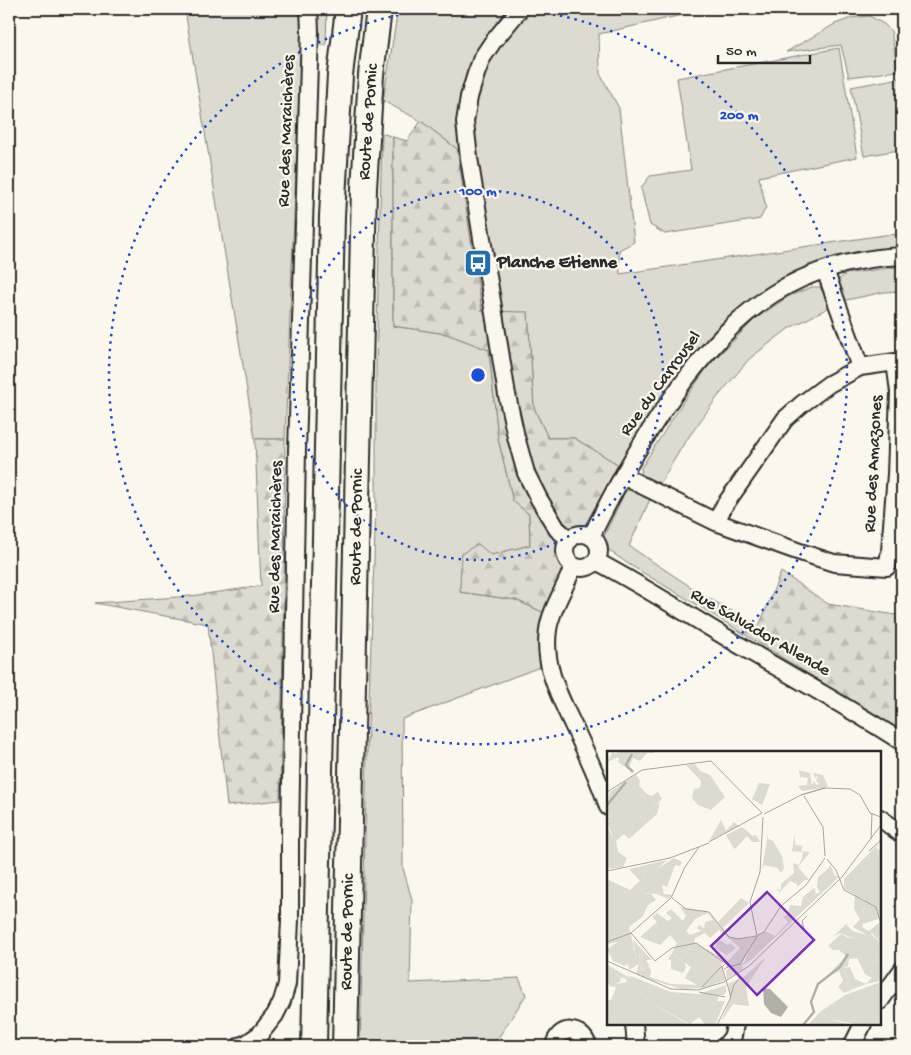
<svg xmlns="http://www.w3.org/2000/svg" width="911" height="1055" font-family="'Gochi Hand',sans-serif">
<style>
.green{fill:#dddad0;stroke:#84827e}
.forest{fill:url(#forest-firs);stroke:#84827e}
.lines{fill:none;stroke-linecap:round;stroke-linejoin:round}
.minor-casing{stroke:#2b2b2b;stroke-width:20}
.highway-casing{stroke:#2b2b2b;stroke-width:28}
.minor{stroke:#fbf7ec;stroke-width:16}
.highway{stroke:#fbf7ec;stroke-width:24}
.ring{fill:none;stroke:#1d4ed8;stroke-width:2.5;stroke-dasharray:2.5 5}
.labels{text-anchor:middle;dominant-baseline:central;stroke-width:4.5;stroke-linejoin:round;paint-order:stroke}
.street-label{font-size:18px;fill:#2b2b2b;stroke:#fbf7ec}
.poi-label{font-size:18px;font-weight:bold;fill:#2b2b2b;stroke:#fbf7ec;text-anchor:start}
.inset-river{fill:none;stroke:#b1afa7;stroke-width:2.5}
.inset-road{fill:none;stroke:#a8a59f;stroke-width:1}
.view{fill:#7b2cbf;fill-opacity:0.15;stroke:#7b2cbf;stroke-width:2.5}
.inset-edge{fill:none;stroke:#2b2b2b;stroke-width:2.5}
.centre{fill:#1d4ed8;stroke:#fbf7ec;stroke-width:2.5}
.ring-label{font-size:15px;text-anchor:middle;font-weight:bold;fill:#1d4ed8;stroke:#fbf7ec;stroke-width:4.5;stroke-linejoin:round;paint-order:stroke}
</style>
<defs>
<pattern id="forest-firs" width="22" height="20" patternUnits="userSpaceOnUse" patternTransform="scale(1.25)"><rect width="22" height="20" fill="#dddad0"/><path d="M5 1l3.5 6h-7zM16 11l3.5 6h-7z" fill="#bebbb3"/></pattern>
</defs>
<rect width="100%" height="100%" fill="#fbf7ec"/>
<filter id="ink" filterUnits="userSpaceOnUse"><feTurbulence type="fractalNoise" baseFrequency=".02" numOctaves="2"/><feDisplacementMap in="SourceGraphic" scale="10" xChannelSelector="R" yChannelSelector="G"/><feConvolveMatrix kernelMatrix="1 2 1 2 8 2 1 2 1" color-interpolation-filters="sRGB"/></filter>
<g filter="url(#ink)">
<path class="green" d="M181,9H327L326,45L301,44L285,439H255L186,16Z
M398,9H526L535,16L551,10L708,9L599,34L600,74L619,108L634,242L619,250L620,274L884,235L902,234V250L864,252L797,273L753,298L725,321L685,366L636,436L619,465L574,438H548L534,408L528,313L482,312L457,149L421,121L383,101Z
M869,16L884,24L891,31L898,71L849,77L841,45L786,52L835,24L851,18Z
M839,48L857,157L759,177L766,207L760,219L665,234L650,225L641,188L650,176L691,170L677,78Z
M900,78L902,90V148L899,150L864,156L851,87Z
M382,133L393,137V326L447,334L489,350L498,438L513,501L529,514L530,545L491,555L460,592L516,600L547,614L540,631V667L402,719L403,868L412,900L410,983L519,978L526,995L493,1046H360L367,753L376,504V368Z
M902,266V291L884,292L842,301L836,285L838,280L846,274Z
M812,287H820L830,307L788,329L749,359L716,399L683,445L658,487L642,478L641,468L685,399L709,365L755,319L789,296Z
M637,488L651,497L629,546L703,595L699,606L630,565L611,552L604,543L603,538L625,492L631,489Z"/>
<path class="forest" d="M421,121L457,149L482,311L528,312L534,408L548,438H574L619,465L582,530L564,571L547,614L516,600L460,592L461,554L478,544L491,555L530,545L529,514L513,501L498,438L489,350L447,334L393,326V137L407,141Z
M255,439H285L284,589L280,800L227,806L208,624L95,603L191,596L261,586Z
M781,572L828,604L902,616V732L699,606L703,595L759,626Z"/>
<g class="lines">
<g class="minor-casing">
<path id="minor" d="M520,9L492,43L482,58L476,74L469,97L465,122L469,158L476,201L507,395L516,437L526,473L539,499L557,529L570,540
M825,270L860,367
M623,476L716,522L797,551L834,563L887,567L890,551L896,474L899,392L895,362L860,367L829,384L802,404L785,419L724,506L716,522
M565 551a17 17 0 1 1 34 0a17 17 0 1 1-34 0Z
M591,537C620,477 654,418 696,366C720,337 741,315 773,294C811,270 857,258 902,256
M596,561C649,589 699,622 751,652C802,682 853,710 902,742
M573,566C566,588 551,608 548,630C543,666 559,695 573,725C586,752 599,779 608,807
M880,818L900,833L902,834
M880,1001L902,970
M634,1024L636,1046
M240,1046L247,1043L260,1034L275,1015L282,1001L287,984L290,920V836L297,450L310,31L309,9
M554,1046C558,1025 582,1026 588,1046
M725,1046L733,1036L735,1024
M852,1046L863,1024"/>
</g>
<g class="highway-casing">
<path id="highway" d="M314,1046L332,216L340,75L348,9
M345,1046L364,188L371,75L379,9"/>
</g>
<use href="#minor" class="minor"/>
<use href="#highway" class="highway"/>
</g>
</g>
<g class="ring">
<circle cx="478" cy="375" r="185"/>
<path d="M523 9A369 369 0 1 1 433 9"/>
</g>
<defs>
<g id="bus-square" transform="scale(1.4375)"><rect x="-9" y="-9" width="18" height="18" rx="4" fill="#1f6fb2" stroke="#fbf7ec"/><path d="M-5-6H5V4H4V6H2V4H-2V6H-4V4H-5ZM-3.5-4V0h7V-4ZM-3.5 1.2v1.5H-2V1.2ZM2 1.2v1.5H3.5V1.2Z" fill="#fff"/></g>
</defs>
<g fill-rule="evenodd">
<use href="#bus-square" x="478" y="263"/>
</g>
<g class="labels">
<g class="street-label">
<text transform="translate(369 122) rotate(-86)">Route de Pornic</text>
<text transform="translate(287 131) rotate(-88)">Rue des Maraichères</text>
<text transform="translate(661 384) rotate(-54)">Rue du Carrousel</text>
<text transform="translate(874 464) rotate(-87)">Rue des Amazones</text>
<text transform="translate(357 527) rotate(-89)">Route de Pornic</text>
<text transform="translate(276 537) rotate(-89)">Rue des Maraichères</text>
<text transform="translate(760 633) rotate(30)">Rue Salvador Allende</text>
<text transform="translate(348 932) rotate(-89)">Route de Pornic</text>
</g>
<g class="poi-label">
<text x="497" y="263">Planche Etienne</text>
</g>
</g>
<g transform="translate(607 751)">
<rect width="274" height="274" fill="#fbf7ec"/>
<path d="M88,13L93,20L103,24L118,46L104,59L91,54L85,47L87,38L93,37L94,30L79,14ZM192,19L203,22L205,34L207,30L209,34L213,33L209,30L211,24L208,27L206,22L216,24L221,36L195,40L191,35L200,34L201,27L193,26ZM34,42L40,48H49L46,56L53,51L50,63L22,88L17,83L9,90L11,101L20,107L16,116L0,118V76L8,89L0,73L3,69L0,58L6,64L3,68L23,51L20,45L29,46ZM135,76L146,85L149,84L153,91H145L140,85L128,98L126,96L119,84ZM188,82V94L196,95L194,100L203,101L191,116L202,129H198L190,136V133L183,130L173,141L169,138L174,139V133L187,122L186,112L192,114L195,107L196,101L185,100ZM161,83V88L166,90L175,105L177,117L174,122L170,117L157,114L155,118ZM274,90L269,97L274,100V141L264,154L253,160L258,149L237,138V128ZM67,107L75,111L73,115L68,114L60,136L56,134L54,137L50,118ZM223,113L228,125H233L147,206L144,200L152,187L155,189V183L158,180L168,185L181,171L176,166L181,163L183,154L194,155L196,146L207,137L209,142L204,145L213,141L210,136L211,126L222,117ZM31,116L37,125L34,142L44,143L49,149L41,154L36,165L22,176L29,206L32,208L34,201L36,203L33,210L37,213V216L33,213L34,221L38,217L39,213L44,219L43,226L64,233L90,234L78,227L88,209L79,202L82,194L75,190L70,192L63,184L53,194L33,186L50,171L45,166L50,162L61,170L65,167L59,162L64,158L76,170L79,165L73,156L100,160L124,187H143L146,192L135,212L136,218L120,228L119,220L124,214L117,210L114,215L118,229L97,237L75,238L34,226V222L33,225L29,223L32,213L22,219L21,213L18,215L6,210L0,198L11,191L0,193V128L23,139L33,130L22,118ZM101,162L106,169L98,171L97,177L92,174L90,177L94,180L83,184L79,180L88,168ZM112,179L133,197L121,210L87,191L88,187L98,182L103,187ZM134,147L142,152L116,177L122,184L111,171ZM234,183L240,186L238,192L232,199H226L221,195ZM264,183L274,192V212L273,207L268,212L253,195ZM111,188L121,194L123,192L129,197L120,204L108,197ZM65,202L77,211L79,216L76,222L64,218V210L61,208ZM159,206L139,236L142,255L126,253L114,271L123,249L121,233L138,225ZM0,214L4,216L2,221L14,226L13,231L4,236L0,231ZM243,216L248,228L259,233L246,238L236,217ZM21,224L64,241L92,243L119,234V241L117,244H73L95,264L83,273L43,252L35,242L38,235L35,241ZM268,247L274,250V274H253L248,266ZM213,261L223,268L244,274H201Z" fill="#dddad0" fill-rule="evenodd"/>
<path d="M6,0L8,3L13,0H47V2H40L33,10L26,7L22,16L25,21L11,11L12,6L0,11ZM29,23L33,30L32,35L40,43L44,45L51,41L55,48L46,56L44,54L49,49L40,56L37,52L40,48L34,42L26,49L20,45L23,51L0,71V65L3,68L6,64L0,58L3,41ZM114,69L119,80L127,71L132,75L102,90ZM60,109L50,118L57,143L66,144L61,148L50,143L34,142L37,125L31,116ZM274,141V167L256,173L255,176L262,180L274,170V192L265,182L253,195L268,212L273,207L274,230L258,233L265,227L258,223L250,207L242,208L241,215L236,217L246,238L237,242L231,236L236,230L232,220L218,227L239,205L232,199L240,186L248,188L233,182L227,185L239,173L245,180L260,184L246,176L253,168L247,158L248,143L258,150L256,161L261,152L264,153L269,143ZM155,183L158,189H151L144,200L148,206L135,215L146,192L143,187ZM26,189L45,209H39L43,216L39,214L34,222L33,212L36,216L37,213L33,210L36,204L33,202L32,208L29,206ZM75,190L82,194L79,202L88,209L85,217L65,202L70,192ZM4,216L35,234V240L39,235L35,242L43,252L83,274H0V249H4L9,237L5,234L20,231L19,228L1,221ZM274,231L273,251L268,248L248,266L253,274L223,268L213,261L238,244ZM102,243L112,246L110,250H118L108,274H99L92,266L95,264L72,244Z" fill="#dddad0"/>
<path d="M152,32L163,33L155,54L145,48Z" fill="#dddad0"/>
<path d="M156,237L163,238L181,256L174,266L164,262L157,253Z" fill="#b1afa7"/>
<path class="inset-river" d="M25,3L19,14L26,21M0,54L19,31M196,274L207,261L204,251L211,233L233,216L241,203"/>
<path class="inset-road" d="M104,10L155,62M218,37L194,44L217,37L243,38L253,44L263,62L274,66M0,41L35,19L104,10M197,45L216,76L218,105M157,63L194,44M264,88L265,62M102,91L155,62M262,100L274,89M220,108L229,119L237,139L269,156L274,173M0,120L63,107L102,92M65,147L79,158L102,161L122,186L131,188L149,185M197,178L195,170L200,165M24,182L48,210L65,197L89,192L118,212M151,184L157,181L174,155L199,134L218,107M150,185L143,151L153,121L156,66M0,191L24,182L64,147L78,116L92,96M0,210L64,238L91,239L117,231L142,215L235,126L274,74M121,216L133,213L151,184M95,236L115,215M92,241L118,246M124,244L127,234L134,225M110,274L124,246L115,216L119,212L121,216L117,218"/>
<path class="view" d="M160,141L207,189L150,244L104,195Z"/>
<rect width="274" height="274" class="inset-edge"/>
</g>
<circle cx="478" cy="375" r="8" class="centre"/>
<g class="ring-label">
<text x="739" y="119">200 m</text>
<text x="478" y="195">100 m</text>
</g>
<rect width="911" height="1055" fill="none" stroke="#fbf7ec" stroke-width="30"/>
<rect x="15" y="15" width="881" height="1025" fill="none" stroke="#2b2b2b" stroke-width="2" filter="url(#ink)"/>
<path d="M718 55v8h92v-8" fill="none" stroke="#2b2b2b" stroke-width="2.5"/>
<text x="726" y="55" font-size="15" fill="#2b2b2b" stroke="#fbf7ec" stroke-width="4" paint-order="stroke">50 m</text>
</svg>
